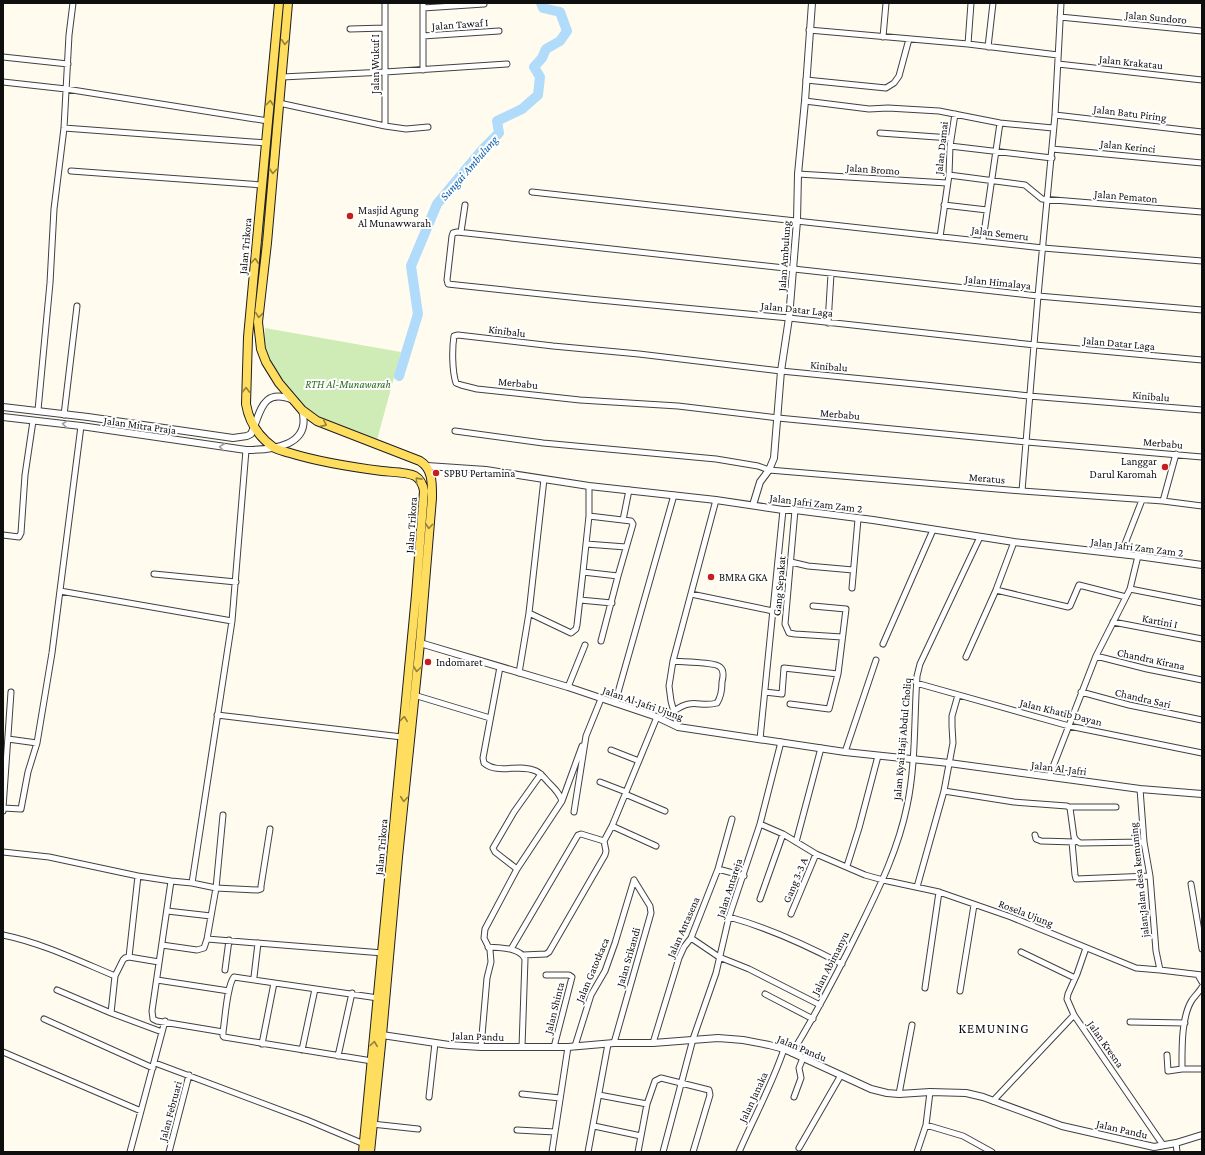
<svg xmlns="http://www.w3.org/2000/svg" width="1205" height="1155" font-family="'Crimson Pro',serif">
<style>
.green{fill:#d0ecb6}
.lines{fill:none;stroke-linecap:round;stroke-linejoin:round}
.river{stroke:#b0dbfa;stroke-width:10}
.minor-casing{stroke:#414141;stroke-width:7}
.tertiary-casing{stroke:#414141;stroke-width:8}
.primary-casing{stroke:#1f1f1f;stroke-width:10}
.minor{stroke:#fff;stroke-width:5}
.tertiary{stroke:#fff;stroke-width:6}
.primary{stroke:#ffde5f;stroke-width:8}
.oneway{stroke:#93803b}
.oneway2{stroke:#9f9f9f}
.poi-dot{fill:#c61e1f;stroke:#fff;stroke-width:1.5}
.labels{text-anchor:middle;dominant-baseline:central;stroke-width:4;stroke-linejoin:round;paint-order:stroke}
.street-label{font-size:11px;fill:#0e0e0e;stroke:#fff}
.poi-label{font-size:11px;fill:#0e0e0e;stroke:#fff;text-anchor:start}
.park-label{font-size:11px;font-style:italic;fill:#286a1a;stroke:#fff}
.water-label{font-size:12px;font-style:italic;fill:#105fa7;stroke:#fff}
.quarter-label{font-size:13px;letter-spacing:1px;fill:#0e0e0e;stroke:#fff}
</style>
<rect width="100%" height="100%" fill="#fffcef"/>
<path class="green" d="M265,328L401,352L377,440L340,426L307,411L293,397L274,369L267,354L264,340Z"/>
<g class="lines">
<path class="river" d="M399,376L418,314L411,266L437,204L483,149L499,133L497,121L522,109L538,95L540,77L534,67L542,58L546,49L560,41L567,31L560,12L543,8L541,3"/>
<g class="minor-casing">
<path id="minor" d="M423,3V70
M423,8L484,4
M1060,17L1202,31
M350,29L385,28
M809,30L968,44L1058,55
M423,36L499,31
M883,37L886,3
M968,44L971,3
M988,47L993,3
M3,57L68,64
M1058,64L1202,80
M282,77L385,72L507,64
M806,80L886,88L894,83L899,76L909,39
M3,82L66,89L268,121
M805,101L869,109L888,108L939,111L1000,123L1053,128
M279,103L385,126L406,129L428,127
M1055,115L1202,132
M385,126V3
M64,128L266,143
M880,133L951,138
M950,146L1052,158
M1052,149L1202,163
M71,171L262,185
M798,174L947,183
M949,175L1025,185L1042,199L1202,212
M532,192L1043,248L1202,261
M944,205L987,210
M461,232L465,205
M940,237L949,175L950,146L955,114
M983,240L1000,123
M1202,310L1038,296L457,232L453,233L452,236L447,280L448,284L457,285L589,299L789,318L1035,345L1202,360
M828,323L831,274
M38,410L50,283L54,209L64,128L69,35L73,3
M1202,410L1029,396L925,385L781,371L639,354L553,346L458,335L454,336C452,348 452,371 456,383L461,385L477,389L580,400L678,406L778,418L1027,442L1202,457
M64,415L77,306
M455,431L543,443L716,459L758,466L769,470L1022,491L1163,501L1202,506
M1022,491L1038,296L1055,115L1061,3
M1163,501L1176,454
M795,510L785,624L789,633L795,634L842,637
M589,516V486
M623,520L629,490
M3,535L19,537L21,533L25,475L33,421
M586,544L626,547
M1121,554L1142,500
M791,562L808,566L853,570
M583,572L589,516L631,521L633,524L618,576
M154,574L236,582
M852,588L858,519
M1130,589L1202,603
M996,590L1068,607L1070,606L1079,585L1126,597
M60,591L232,621
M691,594L773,611
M580,600L612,603
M529,613L571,633L576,629L577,625L583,572L618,576L601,641
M1113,622L1202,639
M883,644L933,530
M1096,656L1147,669L1202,680
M966,657L996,590L1014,542
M673,661C681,662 716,662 720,667C724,670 723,678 722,682C722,689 721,697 717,703C699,708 694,697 674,711
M519,673L529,613L544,479
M916,683L1069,726L1202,753
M568,687L585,645
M765,692L782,694L784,668L838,674
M1081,692L1129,705L1202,720
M414,695L490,718
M615,703L674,495
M790,704L829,709L838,674L846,609L813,606
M217,715L402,737
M678,727L671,701L669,686L673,661L716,500
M8,739L37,743
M760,739L783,510
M611,750L639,761
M845,752L876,660
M1049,777L1096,656L1130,589L1138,556
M600,782L626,792
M1140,789L1144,842L1150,876L1156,951L1160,970
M944,791L1014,802L1067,806L1070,808L1074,837L1076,840L1080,843L1144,842
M625,794L665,811
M562,801L582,746
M1069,807H1116
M3,808L11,692
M3,811V808L21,809L28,772L37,743L52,653L81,426
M574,812L586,736L601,699
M760,824L783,834L816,854L865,875L883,880L939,892L1011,917L1136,968L1160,970L1202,975
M612,826L656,846
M1035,835L1036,839L1041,841L1075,842
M796,842L821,748
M1072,842L1075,875L1076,879L1150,876
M3,852L49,857L138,876L171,881L192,883L216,888L258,890L261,889V886L270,829
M847,866L859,828L878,756
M517,869L495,852L493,848L514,812L541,774
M718,869L744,876
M138,876L129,957L125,958L123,960L115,976L111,1013L162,1032
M171,881L152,1011L153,1019L157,1021L223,1032
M192,883L232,621L246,450
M1191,884L1202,949
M917,887L944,791L953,743L952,726V716L958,695
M760,899L783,834
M167,911L211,916
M791,914L816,854
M729,917C769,928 806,945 842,964
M3,935C42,943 79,961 115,976
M691,938L719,957L749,969L820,1005
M207,939L383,953
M162,945L197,950L204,948L207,939L216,888L223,815
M488,947C499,948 520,947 525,959L522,1047
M1086,948L1077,974L1068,994L1067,999L1074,1015L1163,1145
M511,949L578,835L581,834L604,841
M1021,952L1075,978
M523,955L546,954L549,952L605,855L606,851L604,841L612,826L657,717
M129,957L159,962
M225,970L229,940
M546,975H569L572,977L554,1047
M1198,975L1202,982
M254,977L258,943
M157,980L229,991
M1202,987C1199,992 1195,996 1192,1000C1181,1017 1182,1050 1182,1069H1202
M925,988L939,892
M57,990L111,1013
M960,991L974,905
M765,994L813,1019
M44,1019L153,1068
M1130,1022L1185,1023
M614,1043L651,913L650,906L634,880
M653,1043L679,958L684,947L691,938L718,869L732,819
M262,1044L274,983
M575,1046L591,995L605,971L615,943L634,880
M481,1047L487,978L491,962L490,950L484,938L485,929L517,869L562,801C560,794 555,789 549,783C545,779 542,774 536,771C520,763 498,775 484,763L483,758L500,667
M302,1050L315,989
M3,1052L141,1111
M792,1053C817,1012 839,970 860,927C879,888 898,850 907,806C916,764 914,719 917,676L920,664L980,537
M1167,1055L1168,1071L1182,1069
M338,1056L352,993
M372,1061L224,1037L223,1036V1032C225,1020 227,985 234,977L378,998
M155,1063L307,1120L364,1144
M522,1094L560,1098
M899,1094L912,1025
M599,1095L647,1104
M429,1097L435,1043
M794,1097L801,1078L799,1068L803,1058
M993,1101L1074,1015
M372,1124L418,1129
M926,1125L963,1136L992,1152
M594,1126L641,1136
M517,1130L555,1132
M1176,1143L1177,1152
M799,1148L841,1075
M130,1152L165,1021
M169,1152L189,1075
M552,1152L568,1047
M588,1152L608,1044
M638,1152L647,1104L655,1081L661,1078L709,1090L710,1095L693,1152
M663,1152L693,1039L716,973L729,917L760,824L781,742
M739,1152C754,1117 772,1085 784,1049
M917,1152L926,1125L930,1092"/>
</g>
<g class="tertiary-casing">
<path id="tertiary" d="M3,407L88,417L233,438L247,436L251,434C261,413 261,387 293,400
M3,417L81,426L246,450C273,450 312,446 302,410
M427,466L486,470L589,486L716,500L783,510H795L873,520L1014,542L1138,556L1202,565
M753,505L760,482L769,470L774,458L781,371L789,318L797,221L798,174L805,101L812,3
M420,643L568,687L657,717L678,727L845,752L949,763L1140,789L1202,794
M382,1035L449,1045L481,1047H568L614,1043H653L718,1038L743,1040L769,1045L784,1049L871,1089L887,1093L899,1094L930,1092L966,1093L983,1097L1062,1126L1154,1147L1176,1143L1202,1135"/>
</g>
<g class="primary-casing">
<path id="primary" d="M279,3L248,337L246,404C249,422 258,436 273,447C277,450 284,451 290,453C319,462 351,467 382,471C391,472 408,472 415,476C420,479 423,485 424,491L416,595L363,1152
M288,3L267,243L258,322L261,349L266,362L279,383L302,410L317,421L420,461C433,469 432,484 432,498L420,643L398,857L382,1035L370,1152"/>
</g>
<use href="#minor" class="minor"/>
<use href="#tertiary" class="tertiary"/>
<use href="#primary" class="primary"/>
</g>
<defs><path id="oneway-chevron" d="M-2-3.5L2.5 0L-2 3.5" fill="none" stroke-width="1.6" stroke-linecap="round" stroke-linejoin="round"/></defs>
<g class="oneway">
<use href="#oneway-chevron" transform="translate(285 42) rotate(95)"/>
<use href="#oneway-chevron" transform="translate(270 103) rotate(-85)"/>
<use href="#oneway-chevron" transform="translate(273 171) rotate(95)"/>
<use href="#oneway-chevron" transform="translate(255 261) rotate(-85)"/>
<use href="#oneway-chevron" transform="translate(259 315) rotate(96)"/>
<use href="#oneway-chevron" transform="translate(246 390) rotate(-89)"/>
<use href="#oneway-chevron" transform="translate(324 424) rotate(24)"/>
<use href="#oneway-chevron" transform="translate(418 480) rotate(-132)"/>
<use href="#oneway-chevron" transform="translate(429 526) rotate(95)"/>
<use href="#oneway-chevron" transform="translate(417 669) rotate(97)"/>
<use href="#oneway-chevron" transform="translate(404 719) rotate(-84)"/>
<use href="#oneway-chevron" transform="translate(404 799) rotate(95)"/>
<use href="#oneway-chevron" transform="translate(374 1044) rotate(-83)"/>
</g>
<g class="oneway2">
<use href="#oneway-chevron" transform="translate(65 424) rotate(-174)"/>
<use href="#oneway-chevron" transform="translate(222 447) rotate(-172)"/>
</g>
<g class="poi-dot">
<circle cx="350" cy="216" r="4"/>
<circle cx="1165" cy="467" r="4"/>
<circle cx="436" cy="473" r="4"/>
<circle cx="711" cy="577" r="4"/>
<circle cx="428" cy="662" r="4"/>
</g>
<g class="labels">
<g class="street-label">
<text transform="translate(1156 17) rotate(5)">Jalan Sundoro</text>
<text transform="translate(460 24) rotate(-4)">Jalan Tawaf I</text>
<text transform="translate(1131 62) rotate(6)">Jalan Krakatau</text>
<text transform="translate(375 64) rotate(-90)">Jalan Wukuf I</text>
<text transform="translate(1130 113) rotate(7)">Jalan Batu Piring</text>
<text transform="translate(1128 146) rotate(6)">Jalan Kerinci</text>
<text transform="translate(941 148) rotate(-84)">Jalan Damai</text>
<text transform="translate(873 169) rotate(4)">Jalan Bromo</text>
<text transform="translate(1126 196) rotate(5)">Jalan Pematon</text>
<text transform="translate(1000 233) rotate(7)">Jalan Semeru</text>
<text transform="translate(245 246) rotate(-85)">Jalan Trikora</text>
<text transform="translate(784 256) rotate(-86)">Jalan Ambulung</text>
<text transform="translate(998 282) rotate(6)">Jalan Himalaya</text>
<text transform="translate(797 309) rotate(6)">Jalan Datar Laga</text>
<text transform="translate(507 331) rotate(7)">Kinibalu</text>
<text transform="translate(1119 343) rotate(5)">Jalan Datar Laga</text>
<text transform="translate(829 366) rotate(5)">Kinibalu</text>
<text transform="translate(518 383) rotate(6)">Merbabu</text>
<text transform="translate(1151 396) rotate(5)">Kinibalu</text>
<text transform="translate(840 414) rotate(5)">Merbabu</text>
<text transform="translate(140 425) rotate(8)">Jalan Mitra Praja</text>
<text transform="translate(1163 443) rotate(5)">Merbabu</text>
<text transform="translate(987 478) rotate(5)">Meratus</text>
<text transform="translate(816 503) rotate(7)">Jalan Jafri Zam Zam 2</text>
<text transform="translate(411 525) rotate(-86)">Jalan Trikora</text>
<text transform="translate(1137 547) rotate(7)">Jalan Jafri Zam Zam 2</text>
<text transform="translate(779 586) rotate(-85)">Gang Sepakat</text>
<text transform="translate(1160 621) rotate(11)">Kartini I</text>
<text transform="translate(1151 659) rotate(12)">Chandra Kirana</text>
<text transform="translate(1143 698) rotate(13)">Chandra Sari</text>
<text transform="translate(643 703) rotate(19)">Jalan Al-Jafri Ujung</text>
<text transform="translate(1061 712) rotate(14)">Jalan Khatib Dayan</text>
<text transform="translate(902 739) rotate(-85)">Jalan Kyai Haji Abdul Choliq</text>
<text transform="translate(1059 768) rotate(7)">Jalan Al-Jafri</text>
<text transform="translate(381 847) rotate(-85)">Jalan Trikora</text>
<text transform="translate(795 880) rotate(-67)">Gang 3-3 A</text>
<text transform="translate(1139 880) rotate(-96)">jalan;Jalan desa kemuning</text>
<text transform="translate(729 888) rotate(-72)">Jalan Antareja</text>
<text transform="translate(1026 913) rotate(21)">Rosela Ujung</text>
<text transform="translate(683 927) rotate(-66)">Jalan Antasena</text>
<text transform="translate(628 957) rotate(-74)">Jalan Srikandi</text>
<text transform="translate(830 963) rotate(-63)">Jalan Abimanyu</text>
<text transform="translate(592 970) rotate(-67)">Jalan Gatotkaca</text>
<text transform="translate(554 1008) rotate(-76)">Jalan Shinta</text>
<text transform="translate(478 1036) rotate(2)">Jalan Pandu</text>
<text transform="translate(1106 1044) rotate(55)">Jalan Kresna</text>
<text transform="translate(802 1048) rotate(23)">Jalan Pandu</text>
<text transform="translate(753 1097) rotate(-65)">Jalan Janaka</text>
<text transform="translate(170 1111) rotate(-75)">Jalan Februari</text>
<text transform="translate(1122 1129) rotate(13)">Jalan Pandu</text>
</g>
<g class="poi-label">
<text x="358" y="210">Masjid Agung<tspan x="358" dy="13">Al Munawwarah</tspan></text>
<text x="1157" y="461" text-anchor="end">Langgar<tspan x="1157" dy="13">Darul Karomah</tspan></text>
<text x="444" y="473">SPBU Pertamina</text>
<text x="719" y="577">BMRA GKA</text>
<text x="436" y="662">Indomaret</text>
</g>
<g class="park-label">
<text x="348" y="384">RTH Al-Munawarah</text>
</g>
<g class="water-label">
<text transform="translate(469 168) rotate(-49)">Sungai Ambulung</text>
</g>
<g class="quarter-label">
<text x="994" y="1028">KEMUNING</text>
</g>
</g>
<rect width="1205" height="1155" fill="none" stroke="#0e0e0e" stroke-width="8"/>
</svg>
